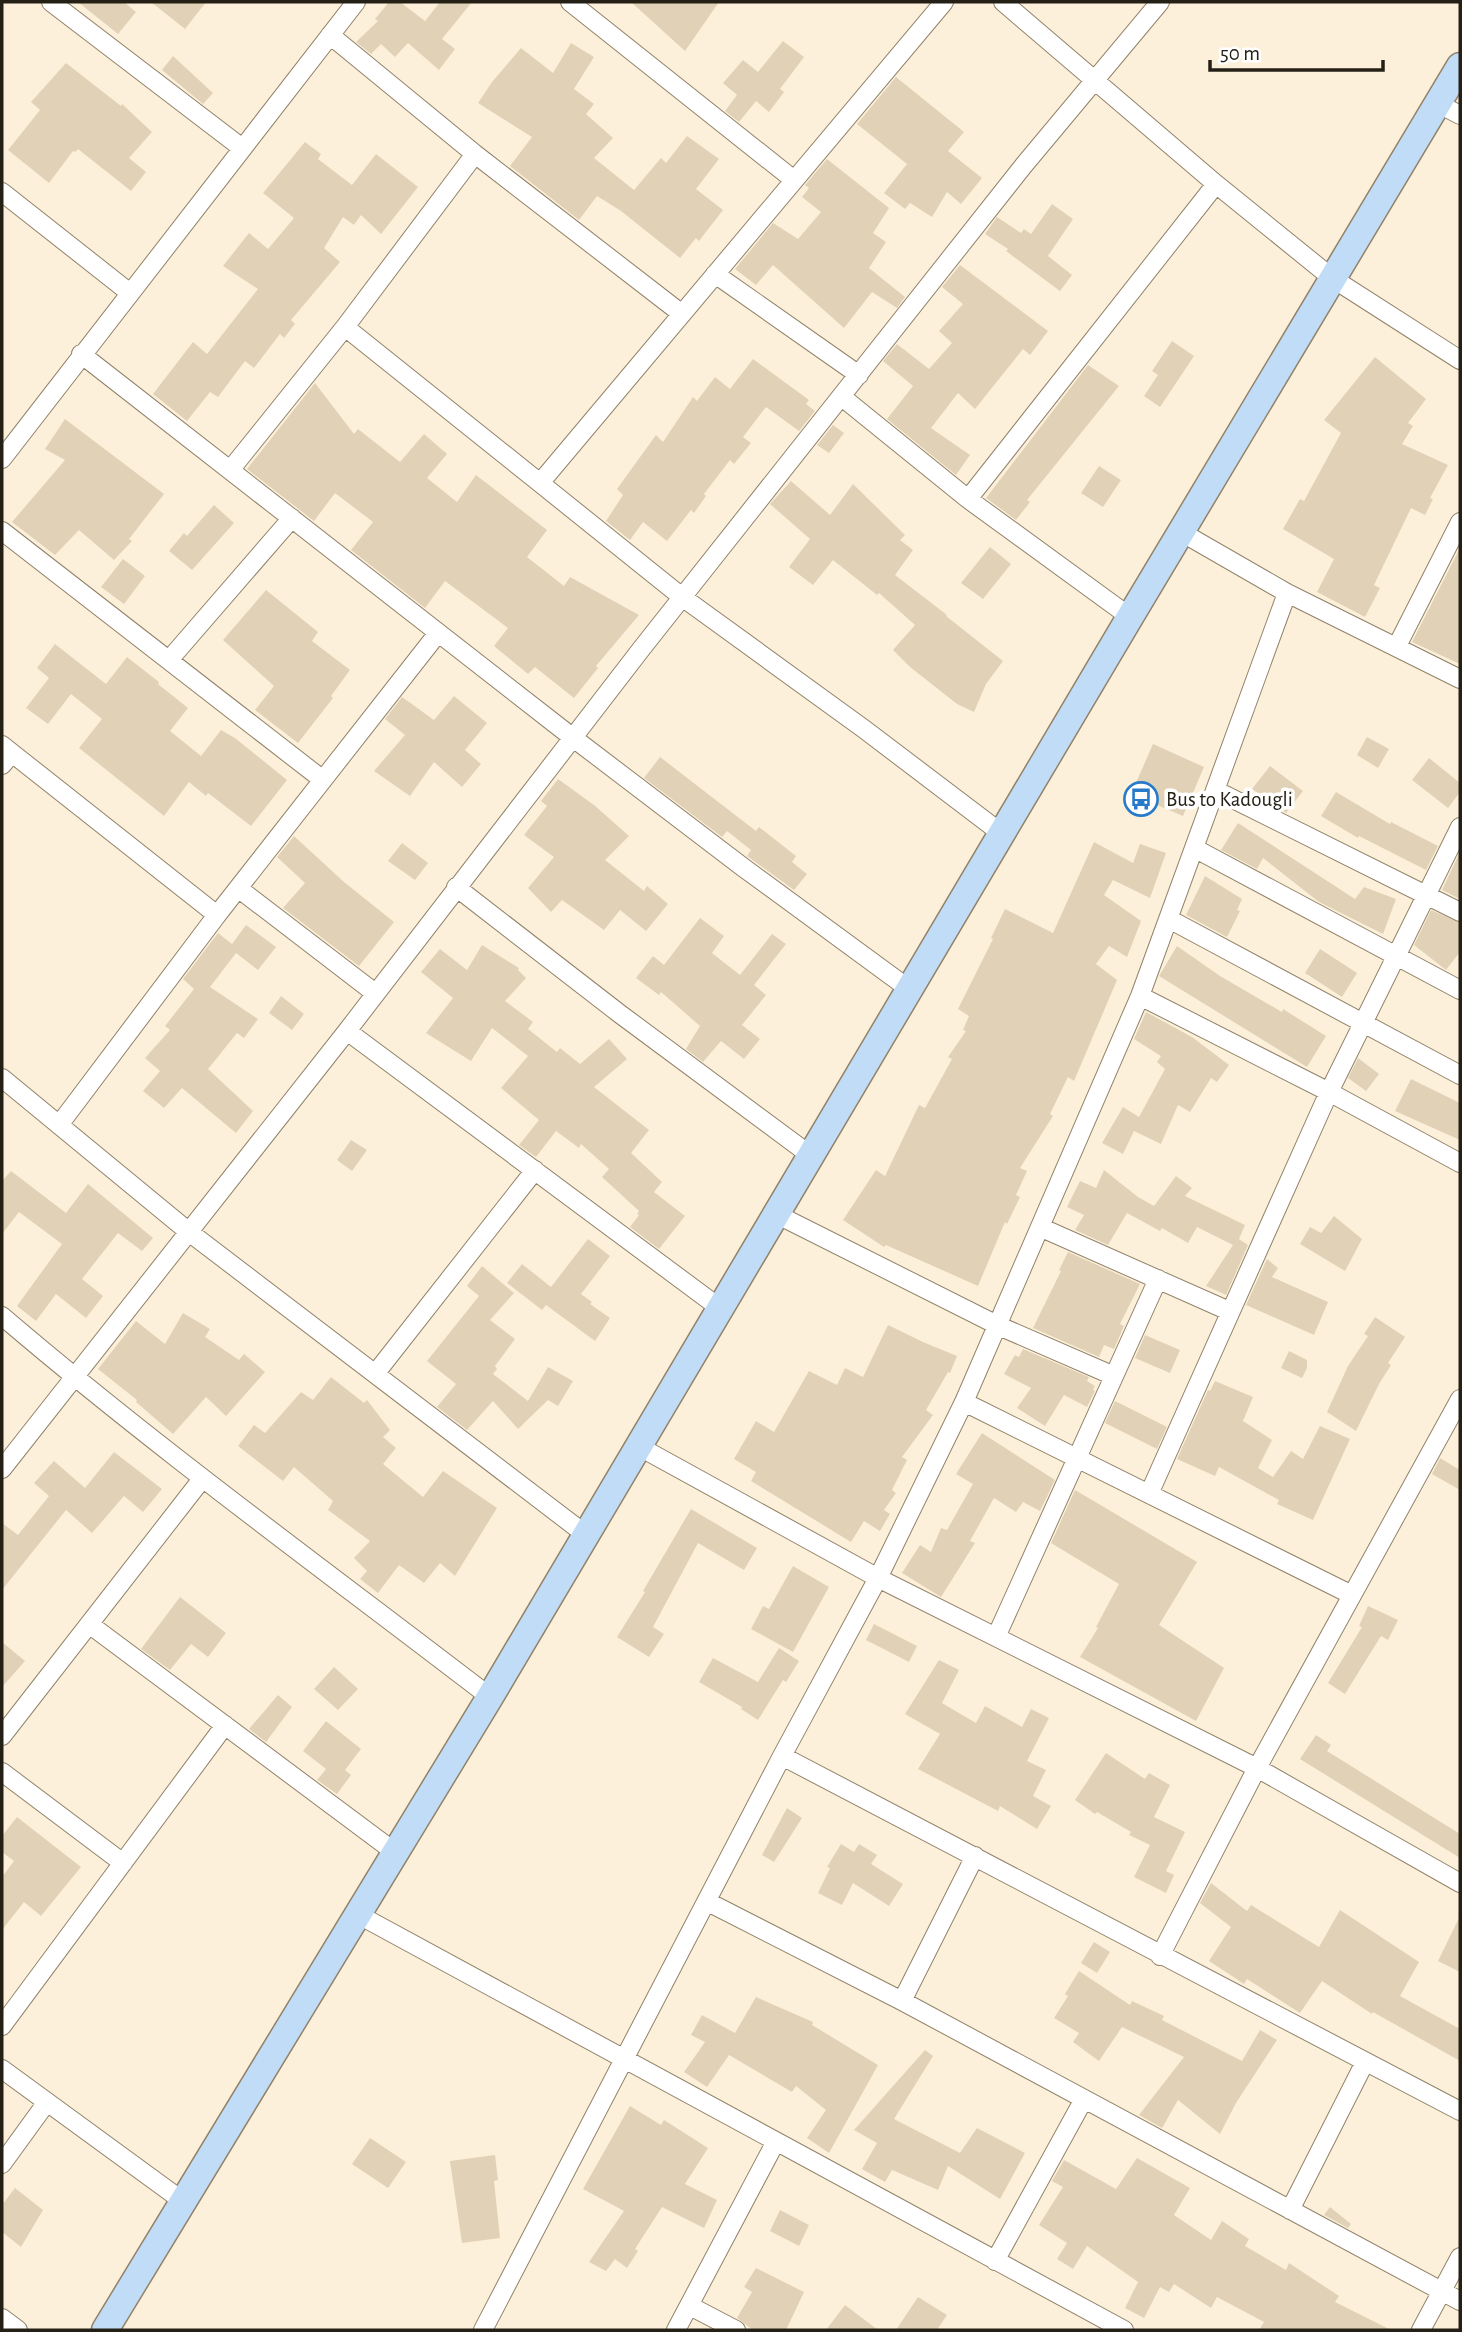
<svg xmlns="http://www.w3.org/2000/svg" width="1462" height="2332" font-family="'Alegreya Sans',sans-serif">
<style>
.building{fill:#e1d2b7}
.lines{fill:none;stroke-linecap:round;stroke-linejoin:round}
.street-casing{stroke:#918269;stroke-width:20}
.secondary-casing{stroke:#918269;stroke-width:29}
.street{stroke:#fff;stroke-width:18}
.secondary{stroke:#c1dcf7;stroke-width:26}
.labels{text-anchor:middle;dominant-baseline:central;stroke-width:7;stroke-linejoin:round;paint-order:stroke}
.poi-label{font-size:21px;fill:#252016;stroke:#fff;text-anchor:start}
</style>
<rect width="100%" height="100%" fill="#fdf0da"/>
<path class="building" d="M78,2H124L136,12L118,34Z
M151,2H206L185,29Z
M389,2H400L425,21L440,2H472L442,39L455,49L439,70L408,43L395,57L381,44L371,54L356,42L378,21L375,19Z
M631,2H719L685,51Z
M783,41L804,57L780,89L784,92L769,112L756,101L739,122L725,111L737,95L723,83L743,60L758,72Z
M571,43L594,57L574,89L594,104L586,114L613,138L594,158L634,190L661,158L666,163L687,136L719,159L696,189L723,210L699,241L696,238L680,258L621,211L597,196L579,220L510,166L532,137L478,103L492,82L521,48L553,73Z
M173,56L213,93L203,104L162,70Z
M66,63L121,106L122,104L152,132L129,158L146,172L131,191L78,149L75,152L73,151L49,183L8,150L40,110L31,102Z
M896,77L964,132L948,151L982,178L961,204L947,192L932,217L910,203L905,209L884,193L907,164L857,124Z
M305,142L321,154L318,159L352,185L376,154L418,187L381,234L361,215L354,225L343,217L324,248L340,262L291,320L295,324L284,338L280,334L254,368L245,361L218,397L210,392L187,421L153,394L193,342L207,354L258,289L223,266L249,233L268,249L294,218L263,193Z
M827,159L889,208L873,233L886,242L869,268L905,297L897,308L872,292L844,328L773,265L756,285L735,269L773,223L798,239L821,212L802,197L809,188L805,185Z
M1052,204L1073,219L1048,256L1072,275L1060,291L1006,251L1008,249L985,234L997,217L1021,233L1024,229L1031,234Z
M960,265L1048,331L1030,355L1023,349L975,409L958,393L931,428L970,455L956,475L887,419L913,386L883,361L897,344L929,369L952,343L939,331L963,304L942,287Z
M1172,341L1194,356L1160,407L1144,396L1158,375L1152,371Z
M1375,357L1426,399L1408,423L1413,426L1402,444L1448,465L1430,498L1433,499L1425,515L1411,508L1374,585L1380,588L1365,617L1317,592L1334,559L1283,529L1300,499L1304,501L1341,433L1324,420Z
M753,359L809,400L806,404L815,411L799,431L766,407L743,437L751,443L734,464L730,460L704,494L706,496L694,513L691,510L667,541L643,522L630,540L606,521L623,495L617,489L656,435L663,442L693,397L697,401L715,377L730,389Z
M1088,365L1119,386L1027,500L1030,502L1016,520L986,498Z
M315,383L354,434L358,429L400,462L424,434L447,454L427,478L457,502L476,475L547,530L527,557L564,586L570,577L639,615L596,666L598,668L574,698L535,667L528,674L494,646L508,628L445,581L425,608L351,550L373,522L335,493L314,521L247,469Z
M65,419L164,494L129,539L132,541L114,560L79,530L55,555L12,522L65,460L45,449Z
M833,425L844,433L829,453L817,445Z
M1099,466L1121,480L1103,507L1081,493Z
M791,481L830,515L853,484L905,535L900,540L913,550L895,575L947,615L946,616L1003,661L986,684L974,712L957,704L910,667L893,650L915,625L879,593L877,595L833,560L813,585L789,567L810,539L770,504Z
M214,505L234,523L192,570L169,551L184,533L187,536Z
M990,547L1011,564L983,599L961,583Z
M1460,548V664L1412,642Z
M123,559L145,576L124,604L101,587Z
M266,590L318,632L312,641L350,670L331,696L333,698L298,743L255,710L274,686L223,640Z
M55,644L106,684L127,657L159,682L158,684L188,708L170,731L201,756L221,730L235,738L287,780L251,826L208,793L206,796L189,782L164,816L79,748L102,719L71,694L48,724L26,708L49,678L37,668Z
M454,696L487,723L465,750L481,764L462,787L434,762L410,796L374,771L405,735L385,719L402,697L434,720Z
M1367,737L1389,749L1378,768L1357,755Z
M1153,744L1204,767L1183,816L1131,794Z
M660,757L756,831L759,827L796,856L792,862L807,874L794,890L747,856L751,850L727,831L722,837L644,778Z
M1429,758L1460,783V792L1448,808L1412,780Z
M1270,766L1303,791L1286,813L1252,789Z
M558,779L594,805L629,836L605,860L644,891L647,886L668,904L646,931L620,910L604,930L562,900L551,912L528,888L554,857L524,835L547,806L541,801Z
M1336,792L1390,824L1391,822L1438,846L1426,870L1359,836L1358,838L1321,816Z
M1238,823L1355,899L1364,887L1396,899L1383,934L1319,902L1263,858L1257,869L1221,850Z
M294,836L344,882L394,922L359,966L283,908L305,883L277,857Z
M1094,842L1133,863L1140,844L1166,853L1150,898L1113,880L1104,895L1141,921L1127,957L1109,946L1096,964L1117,980L1074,1081L1068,1077L1050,1114L1053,1116L1020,1168L1027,1171L1016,1195L1020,1197L1007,1224L1005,1222L978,1286L886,1245L884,1247L843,1220L876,1170L885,1176L919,1105L925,1108L952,1059L948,1057L966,1031L963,1030L969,1016L958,1009L993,939L991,938L1005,909L1053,933Z
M402,843L428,863L415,880L388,861Z
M1460,852V899L1442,890Z
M1205,876L1242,899L1237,910L1240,911L1227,937L1186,915Z
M1431,910L1460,923V952L1446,970L1414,945Z
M700,918L724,936L712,953L740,975L772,934L786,944L754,985L766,995L742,1025L760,1039L744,1059L721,1041L703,1062L686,1049L700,1026L661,992L659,995L636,978L653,956L664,965Z
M246,925L276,947L258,970L236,953L210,987L258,1019L244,1038L237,1033L208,1069L253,1111L236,1133L182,1088L164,1108L143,1091L160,1071L145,1058L170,1030L165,1026L194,989L183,979L218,933L232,944Z
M482,945L519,968L518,970L526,978L505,1001L533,1022L528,1029L557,1052L560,1048L580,1064L609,1039L627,1059L594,1087L649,1130L631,1153L662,1182L654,1192L685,1216L659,1249L630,1227L639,1215L637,1214L639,1211L602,1177L609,1169L581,1144L579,1148L556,1131L536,1157L519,1145L539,1120L501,1088L528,1056L492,1028L471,1061L426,1033L453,998L421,972L440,949L467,970Z
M1177,946L1220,976L1282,1012L1283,1009L1326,1036L1307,1067L1159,976Z
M1320,949L1357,973L1342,997L1305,973Z
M281,996L304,1014L292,1030L269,1013Z
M1146,1012L1192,1037L1229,1065L1217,1082L1211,1078L1190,1112L1178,1105L1161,1144L1134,1131L1123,1154L1102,1143L1123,1107L1139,1117L1165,1069L1157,1062L1161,1056L1134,1039Z
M1358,1058L1379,1074L1366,1091L1348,1078Z
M1411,1079L1460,1103V1140L1395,1111Z
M351,1140L367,1150L352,1171L337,1160Z
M1104,1170L1138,1197L1154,1206L1176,1176L1192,1188L1185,1196L1245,1225L1239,1239L1248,1245L1226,1295L1206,1286L1233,1245L1197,1227L1188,1243L1162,1228L1160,1231L1127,1213L1108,1245L1075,1230L1084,1215L1067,1207L1080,1181L1096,1188Z
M11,1171L66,1213L88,1184L153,1238L142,1251L118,1233L82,1279L103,1296L86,1318L56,1294L36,1321L17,1306L62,1244L19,1212L2,1234V1181Z
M1334,1216L1362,1239L1345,1271L1300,1244L1310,1227L1321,1233Z
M588,1239L610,1256L581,1294L592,1302L590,1304L610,1318L595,1341L546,1305L542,1310L507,1283L522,1264L551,1287Z
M1068,1252L1140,1284L1120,1324L1124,1326L1114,1349L1104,1345L1099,1357L1033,1328L1061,1271L1059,1270Z
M1267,1259L1278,1268L1272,1277L1328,1302L1314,1335L1246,1305Z
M482,1266L514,1293L490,1320L515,1339L495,1366L497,1369L493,1374L528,1401L548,1367L573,1381L558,1406L548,1400L518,1429L493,1401L467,1430L437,1407L456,1384L427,1361L479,1296L467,1286Z
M183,1313L210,1329L205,1337L239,1360L244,1354L265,1372L226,1416L206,1397L173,1434L136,1402L137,1400L98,1369L136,1321L165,1344Z
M1375,1317L1405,1337L1388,1363L1391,1365L1379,1384L1356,1431L1327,1412L1348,1366L1368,1336L1364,1334Z
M888,1325L923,1342L957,1356L950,1373L948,1372L926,1410L933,1415L902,1457L907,1460L892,1490L896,1493L884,1510L890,1514L880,1531L864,1521L851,1542L751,1481L756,1472L734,1459L756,1421L774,1432L809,1371L837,1385L845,1368L863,1377Z
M1145,1335L1180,1350L1170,1373L1135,1358Z
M1023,1349L1089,1377L1087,1381L1095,1386L1093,1390L1095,1391L1087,1407L1064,1395L1045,1426L1017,1408L1031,1388L1004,1374L1015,1355L1019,1357Z
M1289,1351L1307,1360V1368L1302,1378L1281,1368Z
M331,1377L364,1403L367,1400L390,1430L383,1437L396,1448L383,1464L423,1497L443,1471L497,1508L455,1576L440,1563L424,1583L399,1565L378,1593L360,1579L367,1571L354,1558L370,1541L328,1510L333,1501L294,1467L283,1481L238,1446L254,1425L265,1433L301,1392L313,1400Z
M1215,1381L1253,1397L1243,1421L1272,1440L1258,1468L1273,1477L1291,1451L1303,1459L1320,1426L1350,1439L1313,1520L1277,1504L1279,1500L1219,1467L1215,1476L1177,1459L1208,1390L1210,1391Z
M1115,1401L1167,1427L1157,1449L1105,1423Z
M982,1433L1055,1480L1040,1511L1023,1502L1016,1512L994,1498L970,1541L975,1543L941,1597L902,1573L920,1545L931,1552L941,1528L947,1530L973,1484L956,1474Z
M114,1452L162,1489L143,1512L124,1496L92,1533L66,1510L2,1590V1523L18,1535L49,1496L34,1483L54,1461L85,1488Z
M1440,1458L1460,1470V1490L1432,1474Z
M1075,1490L1197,1562L1159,1625L1224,1668L1196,1721L1080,1657L1098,1628L1096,1627L1119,1584L1051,1543Z
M691,1509L757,1548L744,1570L698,1543L653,1627L664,1634L649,1657L617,1637L645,1592L643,1591Z
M793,1566L829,1587L793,1652L751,1629L763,1606L769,1609Z
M180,1597L226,1633L208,1657L191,1644L170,1670L141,1649Z
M1368,1606L1398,1620L1388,1640L1381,1636L1345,1694L1328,1683L1362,1627L1359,1626Z
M874,1624L917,1646L909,1662L866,1640Z
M2,1642L25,1661L2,1687Z
M779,1648L799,1661L786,1682L783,1680L758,1720L741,1709L742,1707L699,1682L713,1658L758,1682Z
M939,1660L959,1670L942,1703L976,1723L985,1706L1022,1727L1031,1709L1049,1718L1027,1761L1046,1770L1033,1796L1051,1806L1037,1829L1000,1806L998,1811L918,1769L940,1734L905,1714Z
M334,1667L358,1689L338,1710L314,1689Z
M278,1695L292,1707L266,1742L249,1729Z
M326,1721L361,1749L345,1770L351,1775L337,1794L317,1780L326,1769L303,1751Z
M1316,1735L1331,1745L1327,1751L1460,1834V1858L1300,1759Z
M1106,1753L1145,1779L1149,1773L1170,1785L1154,1817L1185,1832L1166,1871L1174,1875L1166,1893L1134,1877L1150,1845L1129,1835L1131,1832L1097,1812L1095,1814L1075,1800Z
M787,1808L802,1818L774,1862L762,1855Z
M17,1817L81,1867L41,1916L24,1902L2,1930V1877L14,1861L2,1852V1836Z
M841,1844L854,1852L859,1844L877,1855L871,1864L903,1884L889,1906L853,1883L842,1905L818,1893L830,1868L827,1867Z
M1211,1883L1247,1911L1251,1905L1319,1947L1340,1910L1419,1962L1400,1996L1460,2029V2061L1373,2012L1372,2014L1322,1981L1300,2013L1247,1979L1244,1984L1209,1961L1231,1927L1200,1903Z
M1460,1916V1972L1438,1961Z
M1094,1942L1110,1952L1097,1973L1081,1963Z
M1079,1971L1130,2005L1132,2001L1164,2016L1162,2020L1242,2061L1260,2030L1277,2040L1236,2103L1220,2134L1178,2100L1162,2128L1139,2115L1184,2057L1122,2027L1099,2061L1073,2042L1079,2033L1054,2018L1068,1996L1065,1994Z
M756,1997L813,2022L812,2025L878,2065L829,2153L807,2138L826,2110L796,2086L792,2092L729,2055L707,2087L684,2072L705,2042L691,2035L702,2015L735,2033Z
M925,2050L933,2056L894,2119L960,2153L977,2128L1025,2153L1000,2199L948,2166L938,2190L892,2170L885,2182L862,2169L877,2143L854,2130Z
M630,2106L661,2125L664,2120L708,2148L685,2184L717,2200L704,2228L662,2207L635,2249L638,2251L627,2268L615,2259L606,2271L589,2262L624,2211L583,2189Z
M370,2138L406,2162L388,2188L352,2164Z
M495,2155L498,2180L494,2181L500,2238L462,2243L450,2161Z
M1137,2158L1190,2188L1174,2215L1211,2240L1222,2221L1249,2239L1245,2246L1286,2270L1289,2263L1339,2296L1335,2302L1391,2330H1259L1264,2322L1217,2297L1211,2308L1174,2284L1169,2292L1160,2287L1144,2318L1125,2308L1138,2282L1087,2246L1073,2269L1057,2259L1067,2243L1039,2225L1063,2187L1052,2181L1064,2160L1116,2189Z
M15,2188L43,2210L21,2247L2,2232V2205Z
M1330,2207L1351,2224L1348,2228L1324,2215Z
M780,2210L809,2225L799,2246L770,2231Z
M756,2268L804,2292L786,2330H753L737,2318L752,2292L744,2287Z
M918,2297L947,2315L937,2330H896Z
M845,2305L878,2330H826Z"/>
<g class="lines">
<g class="street-casing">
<path id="street" d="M51,2L242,148
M570,2L794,180
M944,2L540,483L682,597L864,729L1001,833
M1003,2L1216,184L1332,278L1460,360
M330,35L475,154L682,314
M1437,103L1460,115
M2,192L130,293
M715,274L859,375
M345,327L540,483
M81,354L572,737L744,868L909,989
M842,397L968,499L1130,617
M2,459L356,2
M231,469L345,327L475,154
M968,499L1216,184
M2,531L323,780
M1181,532L1287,593L1460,679
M1397,646L1460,522
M169,660L292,518
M2,745L12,753L2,765
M12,753L217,915L59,1125
M1215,790L1460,912
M1194,848L1460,990
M456,887L620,1014L810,1155
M238,888L375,993
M217,915L438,633
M1169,919L1460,1075
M1140,996L1329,1092L1460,1163
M347,1031L721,1309
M2,1078L189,1232L585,1534
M776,1214L999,1326L1114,1376
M1042,1228L1229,1311
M2,1316C159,1450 326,1571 490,1697
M375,1374L535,1170
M964,1402L1352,1595
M638,1446L878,1578L1257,1768L1460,1883
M2,1469L347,1031L642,648L1024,165L1160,2
M1149,1494L1329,1092L1460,827
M89,1624L396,1853
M996,1637L1158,1279
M2,1736L202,1479
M782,1756L1460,2111
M2,1772L123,1863
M708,1902L902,2001L1460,2301
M359,1915L1124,2330
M1160,1956L1257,1768L1460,1399
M902,2001L975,1856
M2,2026L225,1725
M2,2069L184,2202
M2,2164L47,2102
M1290,2210L1365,2062
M995,2261L1084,2099
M690,2306L736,2330
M2,2318L18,2330
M483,2330L782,1756L878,1578L964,1402L1140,996L1287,593
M676,2330L775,2143
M1421,2330L1460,2257"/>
</g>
<g class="secondary-casing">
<path id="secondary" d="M105,2330L490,1697L1130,617L1460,66"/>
</g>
<use href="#street" class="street"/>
<use href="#secondary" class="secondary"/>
</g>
<defs>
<g id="bus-ring" transform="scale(1.75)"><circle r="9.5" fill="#fff" stroke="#277bc9" stroke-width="1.5"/><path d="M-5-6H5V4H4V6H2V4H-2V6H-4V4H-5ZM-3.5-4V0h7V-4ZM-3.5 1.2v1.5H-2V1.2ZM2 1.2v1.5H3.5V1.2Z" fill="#277bc9"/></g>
</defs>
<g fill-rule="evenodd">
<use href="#bus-ring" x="1141" y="799"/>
</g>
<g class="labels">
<g class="poi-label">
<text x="1166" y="799">Bus to Kadougli</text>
</g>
</g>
<rect width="1462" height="2332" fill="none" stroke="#252016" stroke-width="7"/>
<path d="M1210 60v10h173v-10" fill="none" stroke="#252016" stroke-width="3.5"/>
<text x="1220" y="60" font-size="21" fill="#252016" stroke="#ffffff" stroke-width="5" paint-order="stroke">50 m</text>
</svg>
